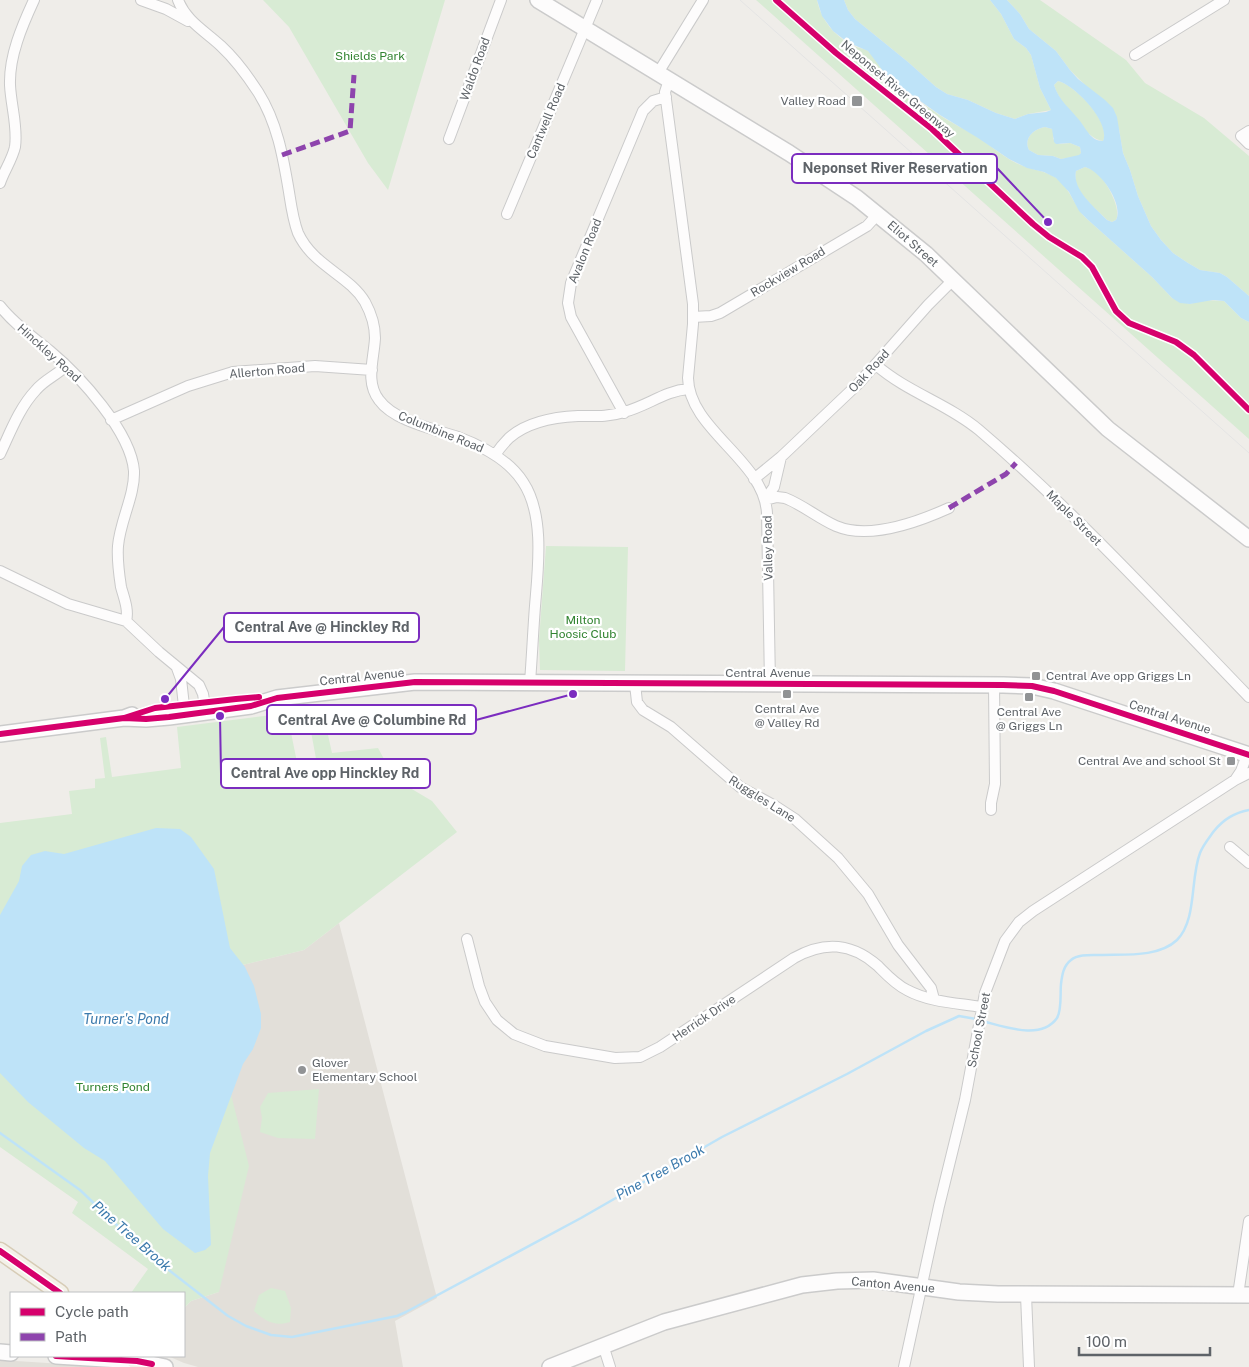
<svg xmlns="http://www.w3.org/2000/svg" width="1249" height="1367" font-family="'Public Sans',sans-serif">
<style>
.education{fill:#e2dfd9}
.green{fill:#d8ebd4}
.water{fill:#bee3f8;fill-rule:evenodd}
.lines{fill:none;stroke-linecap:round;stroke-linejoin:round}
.stream{stroke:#bee3f8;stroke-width:2.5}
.street-casing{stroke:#cacaca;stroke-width:12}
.secondary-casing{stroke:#cbcbcb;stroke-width:18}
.primary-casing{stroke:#d7ccb6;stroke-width:19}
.street{stroke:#fdfcfc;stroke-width:10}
.secondary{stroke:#fdfcfc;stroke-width:15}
.primary{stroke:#f4f1e9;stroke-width:16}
.tram{stroke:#e4e4e4;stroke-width:1}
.quiet{stroke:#8e44ad;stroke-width:5;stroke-dasharray:10 5;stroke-linecap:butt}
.cycleway-casing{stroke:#fff;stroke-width:9}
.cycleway{stroke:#d6006c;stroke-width:6}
.poi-dot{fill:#919395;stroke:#fff;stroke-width:2}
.labels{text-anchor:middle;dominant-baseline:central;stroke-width:4.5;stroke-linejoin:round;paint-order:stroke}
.park-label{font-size:12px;fill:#328431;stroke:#fff}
.street-label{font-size:12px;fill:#5e6368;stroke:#fff}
.poi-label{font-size:12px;fill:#5e6368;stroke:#fff;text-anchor:end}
.water-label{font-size:14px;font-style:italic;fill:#3d7bad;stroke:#fff}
.leader{fill:none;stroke:#7b2cbf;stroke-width:2}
.callout-dot{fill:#7b2cbf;stroke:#fff;stroke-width:2}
.callout{fill:#fff;stroke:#7b2cbf;stroke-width:2}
.callout-label{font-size:14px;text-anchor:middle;font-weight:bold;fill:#5e6368}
</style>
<rect width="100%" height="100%" fill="#efede9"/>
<path class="education" d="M339,923L437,1298L395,1321L403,1367H198L184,1363L168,1356H184V1308L191,1301L219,1292L201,975L304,950Z
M0,1360L95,1366L99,1367H0Z"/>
<path class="green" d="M263,0H445L388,190L368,163L289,27Z
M756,0H817C821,20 835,37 854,46C858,48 864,48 868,51C877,57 881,70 889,78C903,92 922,103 938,114C951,123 965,129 978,137C990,145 1002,156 1016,163C1028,169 1043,170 1055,177C1070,187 1074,207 1087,219L1152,277L1172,298L1190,304L1204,300L1224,301L1241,318L1249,322V439Z
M844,0H990L1001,14L1014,39L1026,48L1031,55L1040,88L1051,110L1028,114L1015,119L996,113L968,100L947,94L936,87L908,62L855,19L848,10Z
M1007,0H1040L1126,60L1145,83L1204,118L1249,156V296L1227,277L1220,273L1200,270L1188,263L1173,253L1161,240L1151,226L1138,196L1130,170L1123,153L1119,129L1087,87L1070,70L1056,51L1029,29L1020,14Z
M1058,81C1075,85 1112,123 1103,141C1087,140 1058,100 1054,85Z
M1045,127L1052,129L1054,132L1053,139L1060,144L1070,143L1080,147L1081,153L1079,156L1061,159L1053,156L1038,155L1029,150C1023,138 1034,129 1045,127Z
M1085,167C1089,168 1093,170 1096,172C1106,180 1122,209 1116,220L1112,222L1107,220C1095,207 1071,191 1076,171Z
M546,546L628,547L625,671L540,670L539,640Z
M322,708L332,753L378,748L395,779L432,801L457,832L304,950L201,975L249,1166L219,1292L191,1301L184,1308V1293H131L148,1269L72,1213L78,1202L0,1147V823L72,814L69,791L95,788V779L105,778L100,738L106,737L112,777L181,768L177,727L287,713L298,767L317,764L307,710Z
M319,1089L315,1139L278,1138L260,1132L262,1118L260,1107L268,1093Z
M271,1288L285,1291L291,1308L290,1322C275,1327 265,1321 254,1311L259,1295Z"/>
<path class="water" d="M817,0H844L848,10L855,19L908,62L936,87L947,94L968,100L996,113L1015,119L1028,114L1046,112L1051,110L1040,88L1031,55L1026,48L1014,39L1001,14L990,0H1007L1020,14L1029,29L1056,51L1070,70L1078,79L1105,100L1113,108L1117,117L1123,153L1130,170L1138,196L1151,226L1161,240L1173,253L1188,263L1200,270L1220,273L1227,277L1249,296V322L1241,318L1224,301L1213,300L1190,304L1180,303L1172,298L1152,277L1087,219L1079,211L1069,192L1056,178L1044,172L1027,168L1009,159L978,138L940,115L899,86L883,71L868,51L847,42L833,31L822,16ZM1058,81C1075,85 1111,123 1103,141C1091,141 1087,130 1080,121C1070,108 1059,101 1054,85ZM1045,127L1052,129L1054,142L1056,144L1070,143L1080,147L1081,153L1079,155L1061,159L1053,156L1038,155L1029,150C1023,138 1034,129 1045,127ZM1085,167C1101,171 1124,205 1116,220L1112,222L1107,220C1095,207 1072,190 1076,171Z
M156,828L180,829L191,837L214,869L230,948L245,967L254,986L261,1014V1028L253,1049L243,1064L210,1153L208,1176L211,1245L205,1250L195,1253L163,1229L105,1161L84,1148L28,1102L0,1073V915L19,881L22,866L31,855L45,851L64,854Z"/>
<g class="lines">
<path class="stream" d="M982,1021C1003,1026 1041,1041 1057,1018C1062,1010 1060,994 1061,984C1062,976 1063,966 1071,960C1078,954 1090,955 1100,955C1123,954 1158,958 1177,940C1197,920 1190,879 1200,853C1203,845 1209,838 1214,831C1224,819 1234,813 1249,810
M0,1133L80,1190L143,1250L228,1316L246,1326L271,1335L292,1337L397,1316L406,1312L581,1218L722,1137L847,1074L926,1031L959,1016L976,1019"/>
<g class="street-casing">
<path id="street" d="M141,0L166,9L188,21
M178,0C186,21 205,31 221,46C235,59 247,75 258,92C277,122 283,156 289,192C291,205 293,220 298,233C313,266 349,275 365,302C371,313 375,326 375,338C374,359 365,382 379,400C394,421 434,429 458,437C482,446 509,460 523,482C545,515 538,569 535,606C533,632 532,657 530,682
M1135,55L1224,0
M658,73L703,0
M669,80L665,92L693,304V324L688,378C689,430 764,460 767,513L770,684
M1249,131L1241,136L1249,144
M449,139L501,0
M0,183C4,171 12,160 15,147C18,127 11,106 10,85C9,56 22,26 34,0
M507,214L597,0
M0,306C14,324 33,337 50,351C80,376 131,432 134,471C135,495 120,521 118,546C117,559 119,574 121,587C124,598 129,610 126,621
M693,317L711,316L720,313L867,226L878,214
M876,365C907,392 948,404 979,430C1075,512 1161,606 1249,697
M624,413L571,317L568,303L571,283L643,111L653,101L666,97
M111,420L188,386L233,372L315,366L372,370
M0,454C10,433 19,408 36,390C44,380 57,375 66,366
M495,455C499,449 504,443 509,438C527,422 556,417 578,416C594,416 609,417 624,412C647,406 665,391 688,389
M754,479L781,457L859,383L928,305L953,280
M765,500L777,497L785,498C803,505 818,518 836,526C869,540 918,522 949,508
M765,500L774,487L781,457
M0,571L68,604L126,621L159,652L199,685L203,694L206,712
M177,668L181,679L185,715
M635,684L637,702L643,710L671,727L740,787L775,806L795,819L838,858L868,894L898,945L931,988L934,999
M1235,780L1241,771L1247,755
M991,810V803L995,784L994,684
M1230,847L1249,863
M467,939L479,986L485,1002L497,1020L514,1034L545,1046L615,1058L640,1057L660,1047L794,958C824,941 851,942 878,966C887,975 895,984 907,990C929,1002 957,1003 981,1007
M1026,1295L1029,1367
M1238,1295L1249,1221
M603,1345L610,1367
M904,1367L939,1206L965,1100L985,993L1005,941L1019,922L1033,911L1235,780L1249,773"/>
</g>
<g class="secondary-casing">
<path id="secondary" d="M538,0L789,153L857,198L926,254L1108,429L1249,539
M124,718L146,719L169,717L251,706L277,698L415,682L1003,685L1032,686L1054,691L1249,755
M0,734L124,718L132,715
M0,1352L11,1353
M56,1356L137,1361L165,1367
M550,1367L664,1322L802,1285L837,1281L873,1280L959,1292L998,1294L1249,1295"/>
</g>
<g class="primary-casing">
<path id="primary" d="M0,1251L60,1293
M130,1356L143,1367"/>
</g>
<use href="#street" class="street"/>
<use href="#secondary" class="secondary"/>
<use href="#primary" class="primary"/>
<path class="tram" d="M740,0L1249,453"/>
<path class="quiet" d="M282,155L350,131L354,75
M949,508L1006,474L1016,463"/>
<g class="cycleway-casing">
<path id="cycleway" d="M776,0L836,53L932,129L1033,224L1049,237L1082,257L1092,267L1116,311L1129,323L1176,342L1194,355L1249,410
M124,718L146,719L169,717L251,706L277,698L415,682L1003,685L1032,686L1054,691L1249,755
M0,734L124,718L155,708L236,699L259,697
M0,1251L60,1293
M56,1356L137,1361L152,1364"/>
</g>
<use href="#cycleway" class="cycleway"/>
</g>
<g class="poi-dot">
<rect x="851" y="95" width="12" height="12" rx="2.5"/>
<rect x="1031" y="671" width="10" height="10" rx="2.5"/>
<rect x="782" y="689" width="10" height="10" rx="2.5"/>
<rect x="1024" y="692" width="10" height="10" rx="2.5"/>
<rect x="1226" y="756" width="10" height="10" rx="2.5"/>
<circle cx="302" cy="1070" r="5"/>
</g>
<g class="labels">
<g class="park-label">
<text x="370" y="56">Shields Park</text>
<text x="583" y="620">Milton<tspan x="583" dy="14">Hoosic Club</tspan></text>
<text x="113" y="1087">Turners Pond</text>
</g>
<g class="street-label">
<text transform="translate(475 69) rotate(-70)">Waldo Road</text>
<text transform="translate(898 89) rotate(40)">Neponset River Greenway</text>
<text transform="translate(546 121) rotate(-67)">Cantwell Road</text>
<text transform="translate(913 244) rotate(41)">Eliot Street</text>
<text transform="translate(585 251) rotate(-68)">Avalon Road</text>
<text transform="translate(788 272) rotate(-31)">Rockview Road</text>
<text transform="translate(49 353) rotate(42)">Hinckley Road</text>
<text transform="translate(267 371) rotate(-5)">Allerton Road</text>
<text transform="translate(869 371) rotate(-47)">Oak Road</text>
<text transform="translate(441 432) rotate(22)">Columbine Road</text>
<text transform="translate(1074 518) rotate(45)">Maple Street</text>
<text transform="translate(768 548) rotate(-91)">Valley Road</text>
<text x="768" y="673">Central Avenue</text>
<text transform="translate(362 677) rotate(-6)">Central Avenue</text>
<text transform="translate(1170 717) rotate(18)">Central Avenue</text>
<text transform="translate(762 799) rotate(32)">Ruggles Lane</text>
<text transform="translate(704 1018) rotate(-34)">Herrick Drive</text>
<text transform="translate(979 1030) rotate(-79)">School Street</text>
<text transform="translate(893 1285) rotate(5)">Canton Avenue</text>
</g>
<g class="poi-label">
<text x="846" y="101">Valley Road</text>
<text x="1046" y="676" text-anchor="start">Central Ave opp Griggs Ln</text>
<text x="787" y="709" text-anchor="middle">Central Ave<tspan x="787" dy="14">@ Valley Rd</tspan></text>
<text x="1029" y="712" text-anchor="middle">Central Ave<tspan x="1029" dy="14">@ Griggs Ln</tspan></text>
<text x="1221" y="761">Central Ave and school St</text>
<text x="312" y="1063" text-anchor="start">Glover<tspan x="312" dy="14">Elementary School</tspan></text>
</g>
<g class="water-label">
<text x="126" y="1019">Turner's Pond</text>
<text transform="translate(660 1172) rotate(-29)">Pine Tree Brook</text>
<text transform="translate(132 1236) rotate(41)">Pine Tree Brook</text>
</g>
</g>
<path class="leader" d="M1048 222L997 168M165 699L224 627M573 694L476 720M220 716L221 773"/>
<g class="callout-dot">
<circle cx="1048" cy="222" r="5"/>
<circle cx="165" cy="699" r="5"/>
<circle cx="573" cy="694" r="5"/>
<circle cx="220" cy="716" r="5"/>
</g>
<g class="callout">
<rect x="792" y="154" width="205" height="29" rx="5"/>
<rect x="224" y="613" width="195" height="29" rx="5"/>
<rect x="267" y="705" width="209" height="29" rx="5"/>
<rect x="221" y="759" width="209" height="29" rx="5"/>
</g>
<g class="callout-label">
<text x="895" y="173">Neponset River Reservation</text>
<text x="322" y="632">Central Ave @ Hinckley Rd</text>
<text x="372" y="725">Central Ave @ Columbine Rd</text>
<text x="325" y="778">Central Ave opp Hinckley Rd</text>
</g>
<rect x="10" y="1292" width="175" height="65" fill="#ffffff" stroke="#bfc1c3"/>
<rect x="20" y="1308" width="25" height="8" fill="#d6006c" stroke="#bfc1c3"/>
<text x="55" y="1317" font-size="15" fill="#5e6368">Cycle path</text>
<rect x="20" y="1333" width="25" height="8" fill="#8e44ad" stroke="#bfc1c3"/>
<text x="55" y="1342" font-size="15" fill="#5e6368">Path</text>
<path d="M1079 1347v8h131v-8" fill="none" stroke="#5e6368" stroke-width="2.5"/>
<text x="1086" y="1347" font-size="15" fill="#5e6368" stroke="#ffffff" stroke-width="4" paint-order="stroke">100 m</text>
</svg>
